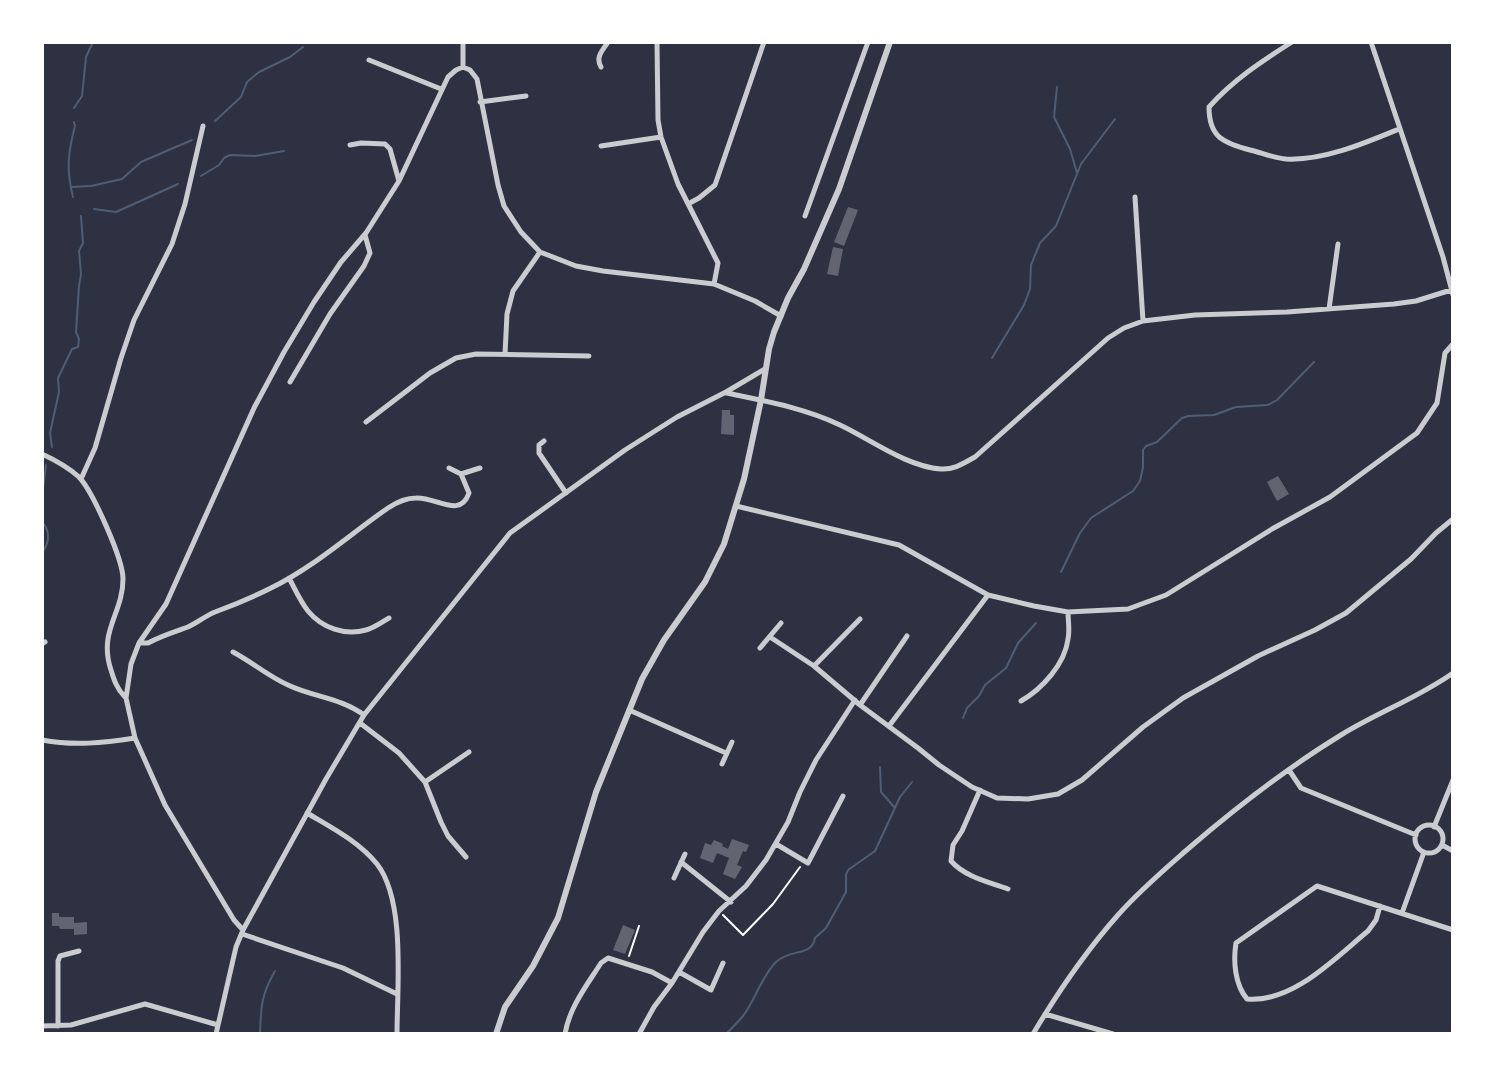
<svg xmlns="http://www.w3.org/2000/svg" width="1495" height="1076" font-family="Raleway,sans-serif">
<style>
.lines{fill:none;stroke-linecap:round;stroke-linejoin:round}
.stream{stroke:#4f5d75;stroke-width:2}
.building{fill:#626471}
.path{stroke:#fff;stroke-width:2}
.minor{stroke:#caccd0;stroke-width:5}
.tertiary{stroke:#caccd0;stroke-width:6}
</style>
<rect width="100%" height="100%" fill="#2d3142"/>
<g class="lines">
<path class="stream" d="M1057,87L1054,117L1070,149L1077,173
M74,108L82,96L86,57L93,42
M215,121L241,97L247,82L259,72L290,57L303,47
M201,176L219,165L224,158L230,155L255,156L284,151
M71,187L91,186L122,179L141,162L192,140
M73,197C66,169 68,153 75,126L74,122
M94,209L116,212L178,184
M992,358L1024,305L1030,289L1031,265L1040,243L1056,226L1081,164L1115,119
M52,447L50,433L59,392L58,378L72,349L78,347L79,339L76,332L79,286L81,274L79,251L83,243L81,216
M42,497L46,465
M42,522C51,532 49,543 42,553
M1061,572L1080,533L1091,518L1133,491L1140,481L1143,467V450L1146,446L1157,442L1182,418L1188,416L1214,415L1236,407L1268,405L1277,400L1314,362
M963,718L967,708L979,696L985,685L1006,668L1018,643L1036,623
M880,767L881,792L895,808
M260,1034C261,1007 261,995 275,971
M726,1034C732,1028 738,1022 743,1016C756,999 761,977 776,962C791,948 812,957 815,938L826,928L846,892V875L848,870L875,851L900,797L912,782"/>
</g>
<path class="building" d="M848,207L858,210L844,246L834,242Z
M833,247L843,249L838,276L827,274Z
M722,410H730V415H734V435L721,434Z
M1278,476L1289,494L1277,501L1267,482Z
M732,839L749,845L746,852L743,851L737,865L742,867L735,879L723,874L729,858L717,853L713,863L700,858L705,843L711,845L714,840L723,844L722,846L728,849Z
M52,913H59V917H74V923L87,922V934L74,935V929H60L59,926H52Z
M623,925L635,930L625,954L613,950Z"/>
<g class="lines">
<path class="path" d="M723,915L743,935L773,904L800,867
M629,956L639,926"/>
<path class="minor" d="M463,42V67
M657,42L658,120L661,137L678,184L718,263L714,284
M1292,42C1262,61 1233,80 1209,107C1209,137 1223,143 1250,150C1262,153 1274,158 1286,159C1323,161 1365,143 1399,129
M1371,42L1443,257L1453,295
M369,60L441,89
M463,67L470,70L477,79L498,185L504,206L521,232L540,252L576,266L603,271L714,284L755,301L781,316
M601,67C595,57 603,50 608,42
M480,102L526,96
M350,145L361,143L385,144L390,149L399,181
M601,146L661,137
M1135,197L1143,321
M688,204L699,198L715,185L764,42
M805,216L868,42
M1329,309L1338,244
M505,354L507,314L513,291L540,252
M290,382L330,314L364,266L370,253L365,235
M727,393C765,401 804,408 840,425C870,439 907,467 941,469C954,470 964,463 975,457L1108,338L1124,328L1143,321L1195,315L1287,312L1394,304L1416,301L1451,290
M366,422L430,373L456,358L476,354L589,356
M544,441L539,445V453L566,493
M42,454C55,460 68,467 79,477C93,492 123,559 123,579C123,614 98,631 111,670C114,680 117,689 125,697
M461,474L480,468
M81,479L95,448L121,358L134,320L172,244L185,204L203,126
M736,506L899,545L988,595L1034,606L1068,612L1128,609L1166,595L1272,529L1330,497L1417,433L1437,403L1445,353L1453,344
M289,578C295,589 300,601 308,611C322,628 345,636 366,630C374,628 382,622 389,618
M770,637L814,666L860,705L918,748L939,765L972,787L997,798L1028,799L1058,794L1082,780L1143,727L1183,698L1258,656L1315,630L1346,613L1411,559L1436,533L1453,519
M140,643H148C161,636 174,632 188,627C197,623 205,616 215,612C234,605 253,597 271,588C314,567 349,535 388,508C397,502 405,498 416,498C437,497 460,519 469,493L461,474L449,468
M42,644L45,642
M760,648L781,623
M233,652C252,662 268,676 288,685C313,697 341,698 364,715
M814,666L860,619
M1021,701C1042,689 1065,664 1068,639C1070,630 1068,620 1068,612
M860,705L907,636
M629,710L726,753
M360,723L399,753L425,782L441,822L448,836L466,857
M889,726L988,595
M42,740C74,746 103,743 135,738
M722,764L732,742
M1289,770L1301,788L1416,835
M425,782L469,752
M980,790L962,831L953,845L951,861C965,877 989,882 1008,889
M307,813C332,828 358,841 377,864C406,901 397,988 397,1034
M1415 839a14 14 0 1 1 28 0a14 14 0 1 1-28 0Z
M1434,827L1453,780
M776,844L808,863L843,796
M1442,845L1453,851
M681,862L731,902
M674,878L685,854
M1380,906L1376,920L1368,931C1335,958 1293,1003 1247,999C1235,985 1233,961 1236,943L1317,886L1453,930
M1402,913L1424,852
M243,930L234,920L165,805L135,738L126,698L131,664L139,643L166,604L254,408L284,352L314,302L341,262L366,233L399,181L448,77L456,70L463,67
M242,934L343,968L397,994
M679,972L711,990L723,963
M1045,1014L1113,1034
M42,1026L71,1025L145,1004L218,1025
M58,1026V961L60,956L79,951
M216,1034L236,947L243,930L326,779L364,715L510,533L625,450L677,417L726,392L765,369
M565,1034C569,1008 587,985 601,963L608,958L652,972L672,983
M639,1034L654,1007L672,983L703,932L719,911L746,886L766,860L788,822L800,792L816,760L855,700
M1033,1034C1058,992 1086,951 1118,915C1140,890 1165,869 1189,848C1237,807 1287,768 1341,735C1378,712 1418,698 1453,673"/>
<path class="tertiary" d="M496,1034L505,1007L533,966L558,918L596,792L642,679L664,640L705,582L724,544L744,479L761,400L769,349L774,332L788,298L804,269L839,189L890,42"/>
</g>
<rect width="1495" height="1076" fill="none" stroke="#ffffff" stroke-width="88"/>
</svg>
